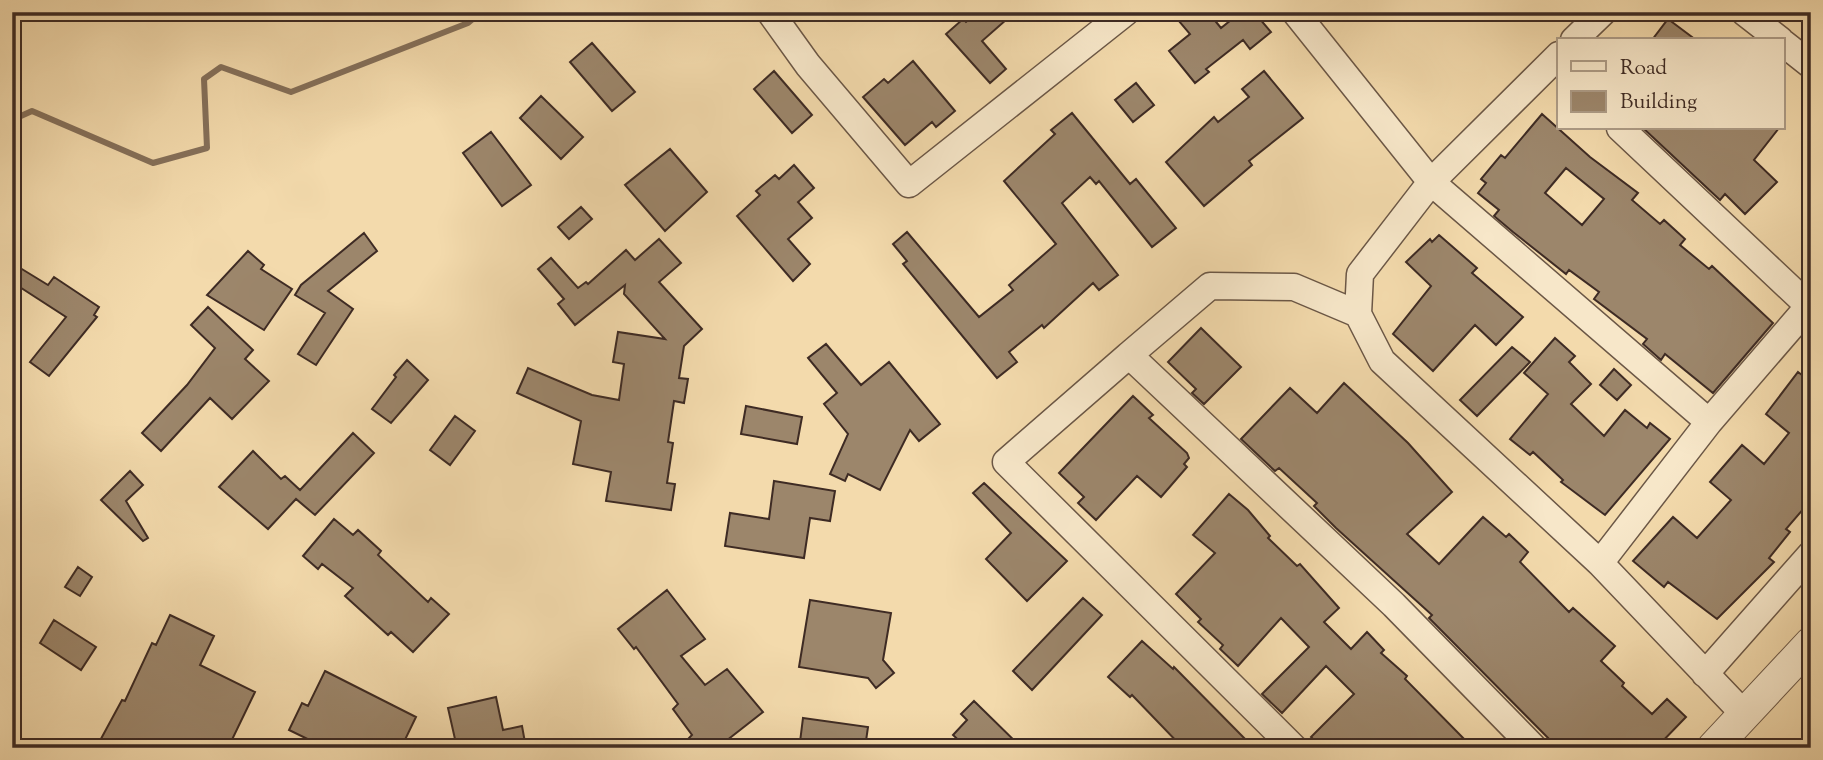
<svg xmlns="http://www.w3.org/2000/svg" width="1823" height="760" font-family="'Sorts Mill Goudy',serif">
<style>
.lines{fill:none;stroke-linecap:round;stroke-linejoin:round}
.stream{stroke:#85705a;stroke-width:6}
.building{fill:#9c866b;stroke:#3e2b24;stroke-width:2;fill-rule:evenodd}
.minor-casing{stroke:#6b5746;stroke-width:29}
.tertiary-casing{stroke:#6b5746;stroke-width:34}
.minor{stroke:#f7e7c9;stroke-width:26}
.tertiary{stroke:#f7e7c9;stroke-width:32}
</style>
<rect width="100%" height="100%" fill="#f3daac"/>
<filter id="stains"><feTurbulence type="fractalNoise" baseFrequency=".00286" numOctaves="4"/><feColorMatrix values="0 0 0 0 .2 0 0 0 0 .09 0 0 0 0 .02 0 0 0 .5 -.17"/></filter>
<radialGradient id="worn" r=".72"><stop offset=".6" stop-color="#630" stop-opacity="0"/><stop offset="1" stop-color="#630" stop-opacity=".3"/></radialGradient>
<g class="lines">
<path class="stream" d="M12,120L32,111L153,163L207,148L204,79L221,67L291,92L468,23L481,12"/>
</g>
<path class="building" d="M978,12H1015L982,41L1006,69L990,83L946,34L963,19L966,22Z
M1188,12H1208L1221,28L1241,12H1254L1271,32L1250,49L1243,40L1206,69L1209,72L1195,83L1169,51L1190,34L1178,20Z
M1668,19L1696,40H1652Z
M592,43L635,92L612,111L570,62Z
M913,61L955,111L936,127L932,122L905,145L863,97L884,79L888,83Z
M774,71L812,115L792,133L754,89Z
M1264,71L1303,118L1249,161L1252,165L1204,206L1166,162L1214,117L1218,122L1249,97L1242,89Z
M1136,83L1154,105L1133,122L1115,100Z
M541,96L583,137L561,159L520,118Z
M1072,113L1130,184L1136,179L1176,228L1152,247L1099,181L1096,184L1090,177L1062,203L1118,275L1099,290L1093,283L1044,328L1042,325L1009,352L1017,362L997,378L903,264L907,261L893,244L907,232L979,317L1013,290L1009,285L1056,244L1004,181L1055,134L1051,130Z
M1542,114L1590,157L1638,193L1632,200L1660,224L1664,220L1685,239L1680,245L1709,269L1712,266L1773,323L1713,393L1665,354L1661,360L1643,344L1647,339L1594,299L1599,292L1569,270L1566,274L1513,232L1494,216L1499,210L1478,193L1486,183L1481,179L1501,155L1505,158ZM1566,168L1604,199L1582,225L1545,193Z
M1643,128H1779L1754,160L1777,182L1745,214L1725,194L1720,200Z
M491,132L531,185L502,206L463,153Z
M670,149L707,192L665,231L625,185Z
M794,165L814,188L798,202L812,218L788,239L810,264L793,281L737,216L760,195L756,191L775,175L779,179Z
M581,207L592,219L569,239L558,227Z
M364,233L377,251L328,291L353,309L316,365L298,354L325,313L295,295L301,285Z
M1439,235L1477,268L1472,273L1523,317L1496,345L1475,325L1433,371L1393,334L1431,286L1406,262L1430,239L1432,242Z
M659,239L681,263L659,282L702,329L684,346L679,378L688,379L684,403L674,401L668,442L673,443L667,483L675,484L671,510L606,501L611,472L573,464L581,421L517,393L528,368L592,395L619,400L624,364L613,362L618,332L665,339L624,294L625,285L575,325L558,304L564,299L538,269L551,258L578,288L586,282L588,284L626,250L635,260Z
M248,251L264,265L261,269L292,289L264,330L207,295Z
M12,263L48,285L54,277L99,307L94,315L97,317L49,376L30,362L66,317L12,282Z
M208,307L253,350L245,359L269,381L232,419L210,398L161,451L142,433L187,385L215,348L191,325Z
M1201,328L1241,367L1204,404L1192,393L1196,389L1168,362Z
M1555,338L1575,356L1569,362L1591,384L1571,404L1604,436L1625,410L1647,428L1650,423L1670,439L1605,515L1561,482L1563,480L1533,452L1530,455L1510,439L1548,394L1524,373Z
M826,344L861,385L889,362L940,424L919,441L910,430L880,490L848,474L845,481L830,474L848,434L824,404L837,393L808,358Z
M1512,347L1530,362L1477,416L1460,400Z
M407,360L428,380L391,423L372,409L396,377L394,375Z
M1614,369L1631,385L1617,400L1600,385Z
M1798,372L1811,382V500L1786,529L1790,532L1769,558L1774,562L1717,619L1668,582L1664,587L1633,561L1673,517L1697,538L1731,500L1710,482L1742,445L1764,464L1789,433L1766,414Z
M1344,383L1408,443L1452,492L1407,534L1439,564L1483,517L1506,537L1509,534L1528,552L1520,562L1569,612L1573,608L1615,646L1601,661L1624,683L1622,686L1652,714L1667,699L1686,717L1656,748H1558L1429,618L1432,615L1336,528L1314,506L1317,503L1279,468L1275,471L1241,439L1290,388L1317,413Z
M1133,396L1153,415L1149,418L1187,453L1189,458L1184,464L1187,467L1161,497L1137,476L1096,520L1078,503L1084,497L1059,473Z
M746,406L802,417L797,444L741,434Z
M455,416L475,431L450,465L430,450Z
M353,433L374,453L315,515L296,499L268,529L219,487L253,451L281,479L285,476L300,490Z
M130,471L143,485L126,501L148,538L143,541L101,500Z
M774,481L835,491L830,521L810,518L804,558L725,546L730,513L769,519Z
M984,483L1067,561L1027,601L986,559L1011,533L973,493Z
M1229,494L1248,510L1270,536L1268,538L1297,566L1300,564L1339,608L1324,622L1351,649L1367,632L1384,650L1381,653L1407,676L1405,679L1473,748H1322L1311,737L1354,694L1326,666L1282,713L1262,694L1309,647L1281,618L1238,666L1220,649L1223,645L1198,622L1201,619L1176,594L1215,553L1193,535Z
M334,519L353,535L358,530L381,551L378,555L428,602L431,598L449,614L413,652L391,632L388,635L345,596L353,588L322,564L318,569L303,556Z
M78,567L92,577L80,596L65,587Z
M667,590L705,639L681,656L705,685L727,669L763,712L717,748H697L689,738L692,735L673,709L678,704L636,647L634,649L618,629Z
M1083,598L1102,615L1032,690L1013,671Z
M810,600L891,613L883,660L894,673L876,688L868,678L799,667Z
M170,615L214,636L200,665L255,692L228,748H96L122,700L125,701L152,643L156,645Z
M54,620L96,647L81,670L40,643Z
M1142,641L1173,669L1174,667L1254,748H1183L1132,695L1130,697L1108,677Z
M325,671L416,717L401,748H326L289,730L302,703L308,706Z
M496,697L503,730L522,726L526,748H457L448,708Z
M974,701L1022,748H967L953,735L967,720L961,714Z
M803,718L868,727L865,748L800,742Z"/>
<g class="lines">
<g class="minor-casing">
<path id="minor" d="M770,12L808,65L909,184L1126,12
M1295,12L1431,182L1709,422
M1744,12L1780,40
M1574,40L1603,12
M1783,43L1811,65
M1559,55L1431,182L1360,274L1358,314L1382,361L1600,563L1744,714
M1620,128L1811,308
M1129,355L1210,286L1294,287L1358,314
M1600,563L1709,422L1809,306
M1705,674L1811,554
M1294,748L1006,462L1129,355L1394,605L1534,748"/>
</g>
<g class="tertiary-casing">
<path id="tertiary" d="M1713,748L1811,643"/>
</g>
<use href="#minor" class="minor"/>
<use href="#tertiary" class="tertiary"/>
</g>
<rect width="1823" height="760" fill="none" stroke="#f3daac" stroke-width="42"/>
<rect x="14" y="14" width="1795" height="732" fill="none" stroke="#3e2b24" stroke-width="3.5"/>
<rect x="21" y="21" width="1781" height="718" fill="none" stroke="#3e2b24" stroke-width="2"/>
<rect x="1557" y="38" width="228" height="91" fill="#f7e7c9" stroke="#ad9c87" stroke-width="2"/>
<rect x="1571" y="61" width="35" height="10" fill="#f7e7c9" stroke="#ad9c87" stroke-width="2"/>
<text x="1620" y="74" font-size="21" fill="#3e2b24">Road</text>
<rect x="1571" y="91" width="35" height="21" fill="#9c866b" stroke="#ad9c87" stroke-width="2"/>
<text x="1620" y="108" font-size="21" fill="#3e2b24">Building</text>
<rect width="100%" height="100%" filter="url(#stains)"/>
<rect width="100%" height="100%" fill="url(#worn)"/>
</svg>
